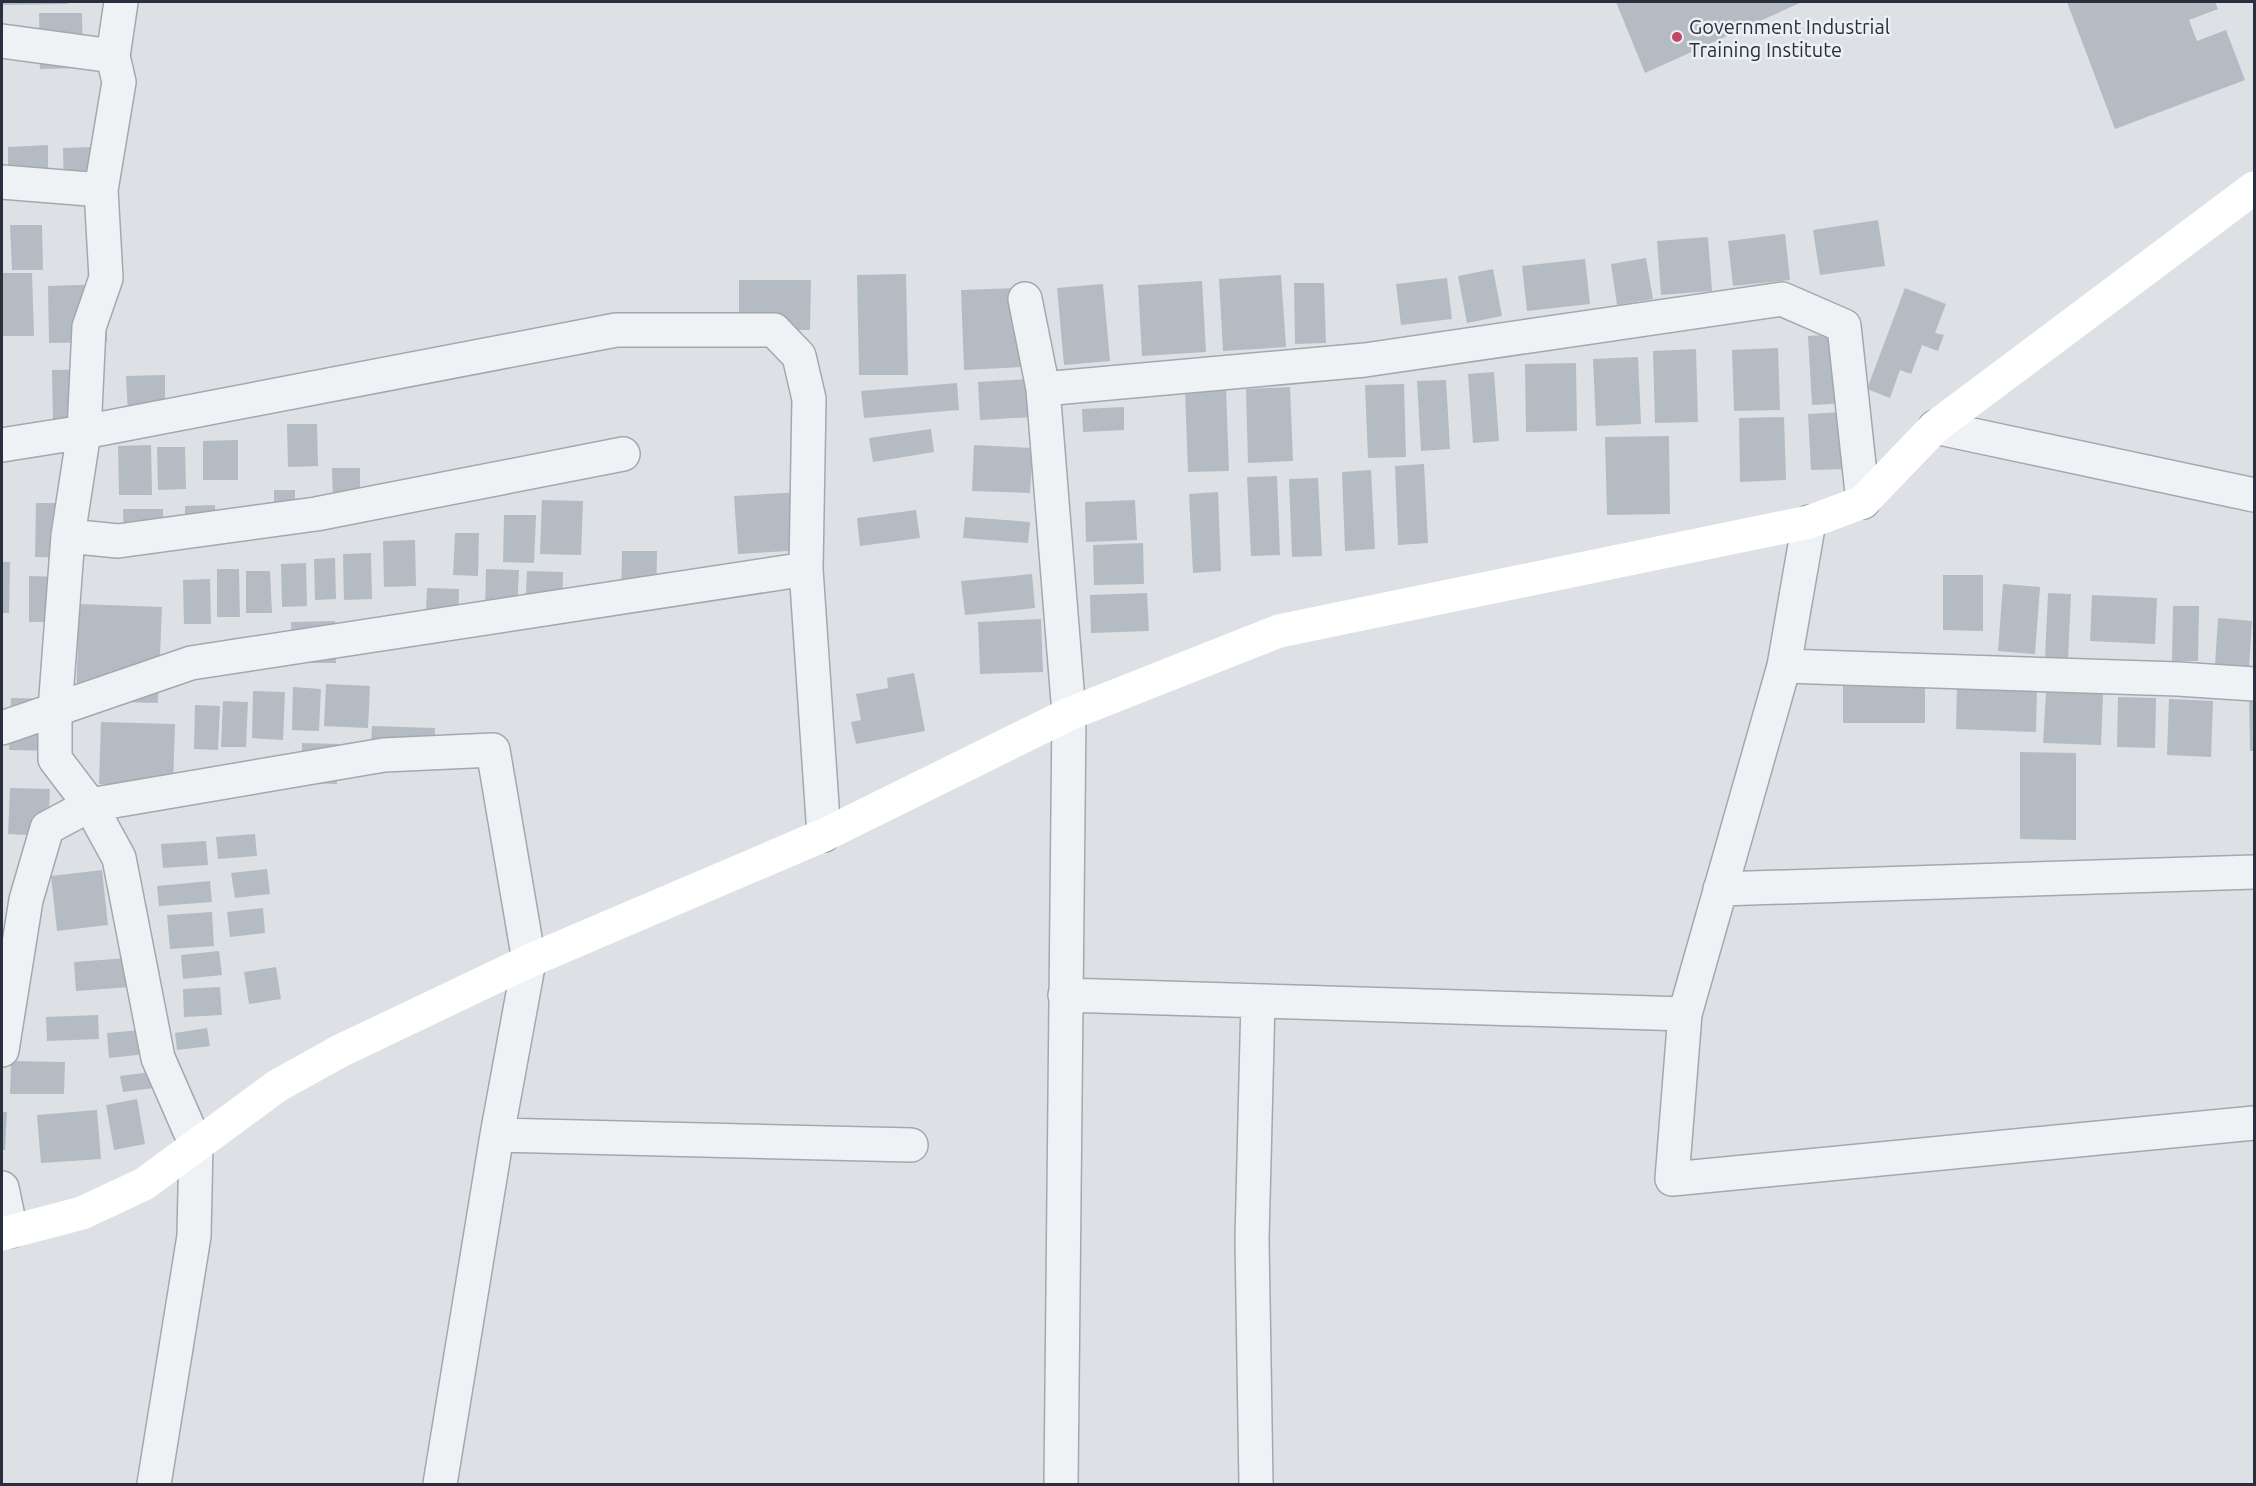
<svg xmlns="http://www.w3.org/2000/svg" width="2256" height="1486" font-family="Ubuntu,sans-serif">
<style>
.building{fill:#b5bbc3}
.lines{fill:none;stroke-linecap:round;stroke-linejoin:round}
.street-casing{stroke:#a3a8b0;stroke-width:36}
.street{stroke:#eff2f5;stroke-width:33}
.secondary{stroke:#fff;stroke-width:33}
.poi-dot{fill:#c64763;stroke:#ecf0f4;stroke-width:2}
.labels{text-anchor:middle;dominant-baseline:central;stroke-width:5;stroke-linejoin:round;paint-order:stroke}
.poi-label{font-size:20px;fill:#27303c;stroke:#ecf0f4;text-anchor:start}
</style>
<rect width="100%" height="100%" fill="#dde1e6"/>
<path class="building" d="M2,2H68V4L2,5Z
M1616,2H1802L1645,73Z
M2067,2H2215L2218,9L2189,20L2197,41L2226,30L2245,80L2115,129Z
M39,13H82L83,68L40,69Z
M48,145V198L8,200V147Z
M93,147L94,197H64L63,148Z
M1878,220L1885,266L1820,275L1813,230Z
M10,225H42L43,270H12Z
M1785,234L1790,280L1733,286L1728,241Z
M1708,237L1712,291L1661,295L1657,241Z
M1646,258L1653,299L1617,305L1611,264Z
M1585,259L1590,304L1527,311L1522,266Z
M1493,269L1502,316L1467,323L1458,276Z
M2,273H32L34,336H2Z
M906,274L908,375H859L857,275Z
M1281,275L1286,347L1223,351L1219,279Z
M1447,278L1452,319L1401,325L1396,284Z
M739,280H811L810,330H739Z
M1202,281L1206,352L1142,356L1138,285Z
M1294,283H1324L1326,343L1295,344Z
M107,284V342L49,343L48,286Z
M1103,284L1110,361L1064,365L1057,288Z
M1019,288L1022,367L964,370L961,290Z
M1905,288L1946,304L1935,333L1944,335L1938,351L1922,345L1911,374L1900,370L1890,398L1867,389Z
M1844,334L1849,403L1812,405L1808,336Z
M1778,348L1780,410L1734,411L1732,350Z
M1696,349L1698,422L1655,423L1653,351Z
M1638,357L1641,424L1596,426L1593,359Z
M1576,363L1577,431L1526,432L1525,364Z
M99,369V421L53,422L52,370Z
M1494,372L1499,441L1473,443L1468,374Z
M165,375V412L128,413L126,376Z
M1031,379L1033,417L980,420L978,382Z
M1446,380L1450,449L1421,451L1417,381Z
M957,383L959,410L864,418L861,391Z
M1404,384L1406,457L1368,458L1365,385Z
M1290,387L1293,461L1248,463L1246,389Z
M1226,389L1229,471L1188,472L1185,390Z
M1124,407V430L1083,432L1082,409Z
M1843,412L1846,469L1811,470L1808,414Z
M1784,417L1786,480L1740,482L1739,418Z
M287,424H317L318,466L288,467Z
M931,429L934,452L873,462L869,438Z
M1669,436L1670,514L1607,515L1605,437Z
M238,440V480H203V441Z
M151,445L152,495H119L118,446Z
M974,445L1033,448L1030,493L972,491Z
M157,447H185L186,489L158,490Z
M1424,464L1428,543L1398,545L1395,466Z
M332,468H360V503H333Z
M1371,470L1375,549L1345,551L1342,472Z
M1277,476L1280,555L1251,556L1247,477Z
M1318,478L1322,556L1292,557L1289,479Z
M274,490H295V525H274Z
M819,491L823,549L738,554L734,496Z
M1218,492L1221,571L1193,573L1189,494Z
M542,500L583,501L581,555L540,554Z
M1135,500L1137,540L1086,542L1085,502Z
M36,503H83V558L35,557Z
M215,505L216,546L185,547V506Z
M123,509H163V550H124Z
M916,510L920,538L860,546L857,518Z
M504,515H536L534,563L503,562Z
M965,517L1030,522L1028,543L963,538Z
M455,533H479L478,576L453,575Z
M415,540L416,586L384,587L383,541Z
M1143,543L1144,584L1094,585L1093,545Z
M622,551H657L656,605L621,604Z
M371,553L372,599L344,600L343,554Z
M335,558L336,599L315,600L314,559Z
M2,562H10L9,613H2Z
M306,563L307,606L282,607L281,564Z
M217,569H239L240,617H217Z
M486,569L519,570L517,610L485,609Z
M246,571H270L272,613H246Z
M527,571L563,572L562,613L525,611Z
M1032,574L1035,608L965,615L961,581Z
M1943,575H1983V631L1943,630Z
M29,576L61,577V622H29Z
M210,579L211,624H184L183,580Z
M2003,584L2040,587L2035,654L1998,651Z
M427,588L459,589L458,634L425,632Z
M1147,593L1149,631L1091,633L1090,595Z
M2048,593L2071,594L2068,660L2045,659Z
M2092,595L2157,598L2155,644L2090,641Z
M79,604L162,607L158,703L76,701Z
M2173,606H2199L2198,661H2172Z
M2218,618L2252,621L2249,668L2215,666Z
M1041,619L1043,672L980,674L978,622Z
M335,621L336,663H292L291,622Z
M914,673L925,731L856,744L851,722L861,720L856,694L888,688L887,678Z
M1843,682L1925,683V723H1843Z
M326,684L370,686L368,728L324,726Z
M1957,685L2037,688L2036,732L1956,729Z
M293,687L321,689L319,731L292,730Z
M253,691L285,692L283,740L252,738Z
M2046,692L2103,694L2101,745L2043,743Z
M2249,693H2254V751H2250Z
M2118,697L2156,698L2155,748L2117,747Z
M11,698L57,699L55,751L9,750Z
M2169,699L2213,701L2211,757L2167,755Z
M223,701L248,702L246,747H221Z
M195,705L220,706L218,750L194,749Z
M101,722L175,724L173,787L99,784Z
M372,726L435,728L434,769L370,766Z
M302,743L339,744L337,784L301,783Z
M2020,752L2076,753V840L2020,839Z
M10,788L50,789L48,836L8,834Z
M255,834L257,856L218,859L216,837Z
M206,841L208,865L163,868L161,844Z
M267,869L270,894L235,898L231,873Z
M102,870L108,925L57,931L51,876Z
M210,881L212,902L159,906L157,886Z
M263,908L265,933L230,937L227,912Z
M212,912L214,946L170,949L167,915Z
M219,951L222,975L183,979L181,955Z
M141,957L144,986L76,991L74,962Z
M276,967L281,999L249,1004L244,972Z
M220,987L222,1015L184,1017L183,989Z
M98,1015L99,1039L47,1041L46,1017Z
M207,1028L210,1046L177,1050L175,1033Z
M152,1029L155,1053L109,1058L107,1033Z
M11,1061L65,1062L64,1094H10Z
M167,1070L169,1086L123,1092L120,1076Z
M137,1099L145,1144L114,1150L106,1105Z
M97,1110L101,1159L41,1163L37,1115Z
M2,1112H7L5,1150H2Z"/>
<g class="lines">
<g class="street-casing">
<path id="street" d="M121,2L113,56L119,82L101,190L106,278L89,327L84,432L68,536L55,710V759L90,805L119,858L158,1058L196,1145L194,1236L154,1484
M2,41L113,56
M2,182L101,190
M1025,299L1043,389L1069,714L1061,1484
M1043,389L1365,360L1782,299L1844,326L1863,502
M1935,427L2254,495
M2,445L84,432L616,330H774L799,356L809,399L806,569L824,835
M1809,522L1784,666L1685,1014L1672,1179L2254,1123
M68,536L118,541L316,514L623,454
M1784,666L2178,679L2254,684
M2,728L191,663L806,569
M1720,889L2254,872
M1065,995L1685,1014
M2,1050L26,900L47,828L90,805L384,755L493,750L529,961L497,1135L440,1484
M497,1135L911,1145
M2,1188L11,1231
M1256,1484L1252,1239L1258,1001"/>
</g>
<use href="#street" class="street"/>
<path class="secondary" d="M2,1234L82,1213L144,1184L277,1086L340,1051L529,961L824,835L1069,714L1279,631L1809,522L1863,502L1935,427L2254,188"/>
</g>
<circle class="poi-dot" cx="1677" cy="37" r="6"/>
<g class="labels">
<g class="poi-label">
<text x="1689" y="26">Government Industrial<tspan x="1689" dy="23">Training Institute</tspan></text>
</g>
</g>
<rect width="2256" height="1486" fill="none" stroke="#27303c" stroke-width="6"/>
</svg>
